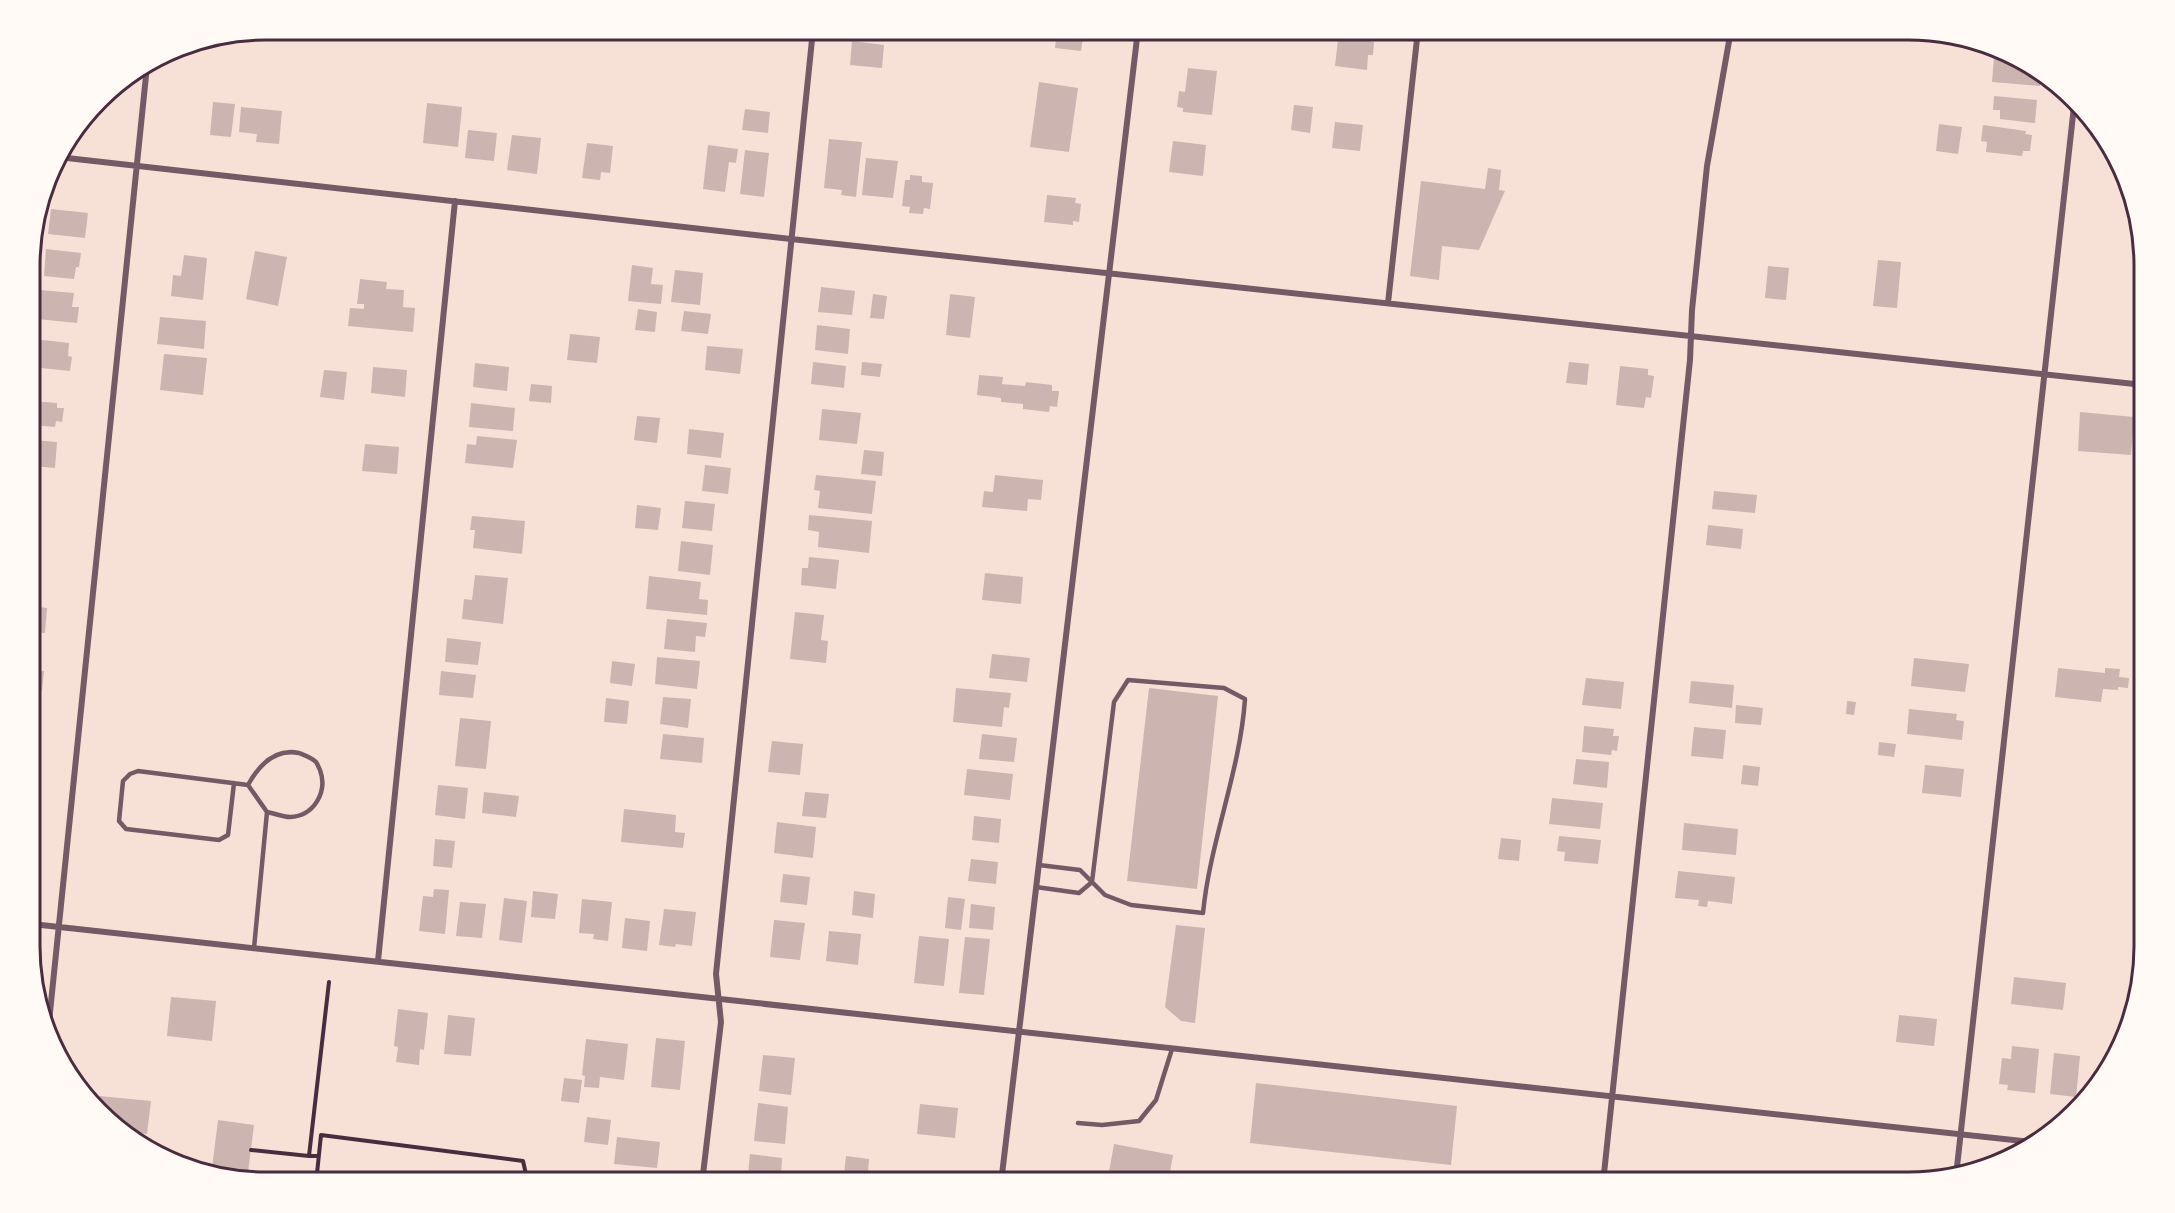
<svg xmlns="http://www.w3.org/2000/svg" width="2175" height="1213" font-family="'Space Grotesk',sans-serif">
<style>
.building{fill:#ccb4b1}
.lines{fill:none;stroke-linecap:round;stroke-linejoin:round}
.path{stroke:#4a2c40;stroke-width:4}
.service{stroke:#755966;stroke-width:4.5}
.minor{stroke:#755966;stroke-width:6}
.rim{fill:none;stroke:#4a2c40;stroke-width:3}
</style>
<rect width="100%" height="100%" fill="#f7e1d7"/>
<path class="building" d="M715,30H768L767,37Z
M1057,30H1084L1081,51L1055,48Z
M1339,30H1371L1370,41L1374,42L1373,55H1368L1367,70L1335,66Z
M852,41L884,45L882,68L850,65Z
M1994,57L2026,62L2041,75L2040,86L1992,82Z
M1188,68L1217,71L1212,115L1183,112V108L1177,107L1179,91L1185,92Z
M1039,82L1078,88L1069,152L1030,147Z
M1994,96L2037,100L2035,123L2000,119V110H1993Z
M213,102L235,104L231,137L210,135Z
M427,103L462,107L458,147L423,143Z
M1294,105L1313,107L1310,133L1291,130Z
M241,107L282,111L279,144L256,142L257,134L239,132Z
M745,109L770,112L768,133L742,130Z
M1335,122L1363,125L1360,151L1332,148Z
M1939,124L1962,127L1958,154L1936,151Z
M1983,125L2026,131L2025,134L2032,135L2030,151H2023L2022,156L1986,152L1987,142L1981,141Z
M468,130L497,133L494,161L465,158Z
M512,135L541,138L537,174L507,170Z
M829,139L862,142L856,197L841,195L842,190L824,188Z
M1173,141L1206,145L1203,176L1169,172Z
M587,143L613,146L610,173L601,172L600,180L582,178Z
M708,145L738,149L736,163L729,162L725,192L703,189Z
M745,150L769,153L764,197L740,194Z
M866,158L898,161L893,198L862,195Z
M1488,168L1501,170L1499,190L1505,191L1479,250L1442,246L1439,280L1410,276L1421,181L1485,189Z
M910,175L922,176V182L933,183L930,209L924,208L923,214L909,213L910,207L902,206L905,180H910Z
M1047,195L1076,198L1075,203L1081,204L1079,222L1073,221V225L1044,222Z
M51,209L88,213L85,238L48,234Z
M46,249L81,253L79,267H76L74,279L44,276Z
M255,251L287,257L278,306L246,299Z
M184,255L207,258L203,300L171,296L173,275L181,276Z
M1878,260L1901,262L1897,308L1873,306Z
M632,265L653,268L651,284L663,285L661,304L628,301Z
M1768,266L1789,268L1786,300L1765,298Z
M675,270L703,273L700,305L671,302Z
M360,279L387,282L386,289L404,290L403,307L415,308L413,332L348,326L350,308L364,309V304H357Z
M821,287L855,291L852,315L818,312Z
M40,290L74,293L72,307H79L77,323L37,319Z
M873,294L887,296L884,319L870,318Z
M950,294L975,297L970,338L946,335Z
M638,309L657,312L655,332L635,330Z
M684,311L711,314L708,334L681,331Z
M160,317L206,321L204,349L157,344Z
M817,325L850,329L848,354L815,350Z
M570,334L600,337L597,363L567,360Z
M34,339L69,343L68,356L72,357L70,371L32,367Z
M707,346L743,349L740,374L705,370Z
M164,354L207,358L203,395L160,390Z
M813,362L846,366L844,388L811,384Z
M862,362L882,364L880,377L861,375Z
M1569,362L1589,364L1587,385L1566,383Z
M475,363L509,367L507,391L473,387Z
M1620,366L1648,369V375L1654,376L1651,398L1646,397L1644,408L1616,405Z
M373,367L407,370L405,397L371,393Z
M324,370L347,372L344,400L320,397Z
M979,375L1003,377L1002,384L1025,386L1026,382L1052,385V391H1059L1057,407L1050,406L1049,412L1023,409V404L1001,402V398L977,395Z
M531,384L552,386L551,403L529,401Z
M32,401L57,403V408H64L62,422L56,421L55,427L32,425Z
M471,403L515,408L513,431L469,427Z
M822,409L861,413L857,444L819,440Z
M2080,412L2134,417L2131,455L2078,451Z
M637,416L660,418L657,443L634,440Z
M689,429L724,433L721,458L687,454Z
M477,436L517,440L513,468L465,463L467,444L476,445Z
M32,440L57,442L55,468L32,466Z
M365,444L399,447L397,474L362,471Z
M864,450L884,452L882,476L861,474Z
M705,465L731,468L728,494L702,491Z
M816,475L876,481L872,514L818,508L820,491L814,490Z
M995,475L1043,480L1041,500L1028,499L1027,511L982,507L984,491L993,492Z
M1714,491L1757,495L1755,513L1712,509Z
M685,501L715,504L712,531L682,528Z
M637,505L661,508L658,530L635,528Z
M809,515L872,521L869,553L818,547L819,532L808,530Z
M472,516L525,521L522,554L473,548L475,530H470Z
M1708,525L1743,529L1741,549L1706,545Z
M681,541L713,545L710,575L678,571Z
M809,557L839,560L836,589L801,585L802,568H808Z
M985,573L1023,577L1021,604L982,600Z
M475,575L508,578L503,624L462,619L464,599L472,600Z
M649,576L701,582L699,599L708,600L707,615L646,609Z
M32,606L47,608L45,633L32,632Z
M795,612L824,615L821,640L828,641L826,663L790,659Z
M667,619L707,623L705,637L696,636L695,652L664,649Z
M447,638L481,642L478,665L445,662Z
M992,654L1030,658L1027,682L989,678Z
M657,657L700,661L697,689L655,684Z
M1914,658L1969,664L1965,692L1911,686Z
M612,661L635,664L632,686L610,683Z
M2058,668L2105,673V668L2120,669L2119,677L2129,678L2128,688L2118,687V690L2103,689L2101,702L2055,697Z
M32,670L44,671L42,691L32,690Z
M441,671L476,675L473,698L439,695Z
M1586,678L1624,682L1621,709L1582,705Z
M1691,681L1734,685L1732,708L1689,703Z
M956,688L1011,693L1009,708L1004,707L1002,727L953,722Z
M1149,688L1218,696L1197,889L1127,881Z
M663,697L691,699L688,728L660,724Z
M606,698L629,701L627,724L604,722Z
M1847,701L1856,702L1854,715L1846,714Z
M1736,705L1763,708L1761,725L1735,723Z
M1909,709L1957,714L1956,720L1964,721L1962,740L1907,734Z
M460,718L491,721L486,769L455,766Z
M1584,726L1614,729L1613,736H1619L1617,751L1612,750L1611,755L1582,752Z
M1694,727L1726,730L1723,759L1691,756Z
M663,734L704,738L702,763L660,759Z
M982,734L1017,738L1014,762L979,759Z
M772,741L803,744L800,775L768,772Z
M1879,742L1896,744L1894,757L1878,755Z
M1576,759L1609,762L1607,788L1573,784Z
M1743,765L1760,767L1758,786L1741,784Z
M1925,765L1964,769L1961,797L1922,793Z
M967,769L1013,774L1010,800L964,795Z
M438,785L468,788L465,819L435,815Z
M484,792L519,796L516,817L482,813Z
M805,792L829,794L826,818L802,816Z
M1552,798L1603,803L1600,829L1549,824Z
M624,809L676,815L675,832L685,833L683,848L621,842Z
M974,816L1001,819L999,843L972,840Z
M777,822L816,827L813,858L774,853Z
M1684,823L1738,829L1736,855L1682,850Z
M1559,836L1601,840L1598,864L1564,861L1565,852L1557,851Z
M1501,838L1521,840L1519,861L1498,859Z
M435,839L455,841L452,868L433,866Z
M971,859L998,862L996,884L968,881Z
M1678,871L1735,877L1732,904L1708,901L1707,907L1698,906L1699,900L1675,898Z
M783,874L810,877L807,905L780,902Z
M434,889L449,890L445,934L419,931L423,896L433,897Z
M533,891L558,894L555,919L531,917Z
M854,891L875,894L873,918L852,915Z
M948,897L965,899L961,930L945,928Z
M504,898L527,901L522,943L499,940Z
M582,899L612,902L608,941L593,939L594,934L579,933Z
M460,902L486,904L482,938L456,936Z
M971,904L995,907L993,930L969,928Z
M664,909L696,912L692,946L676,944L675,947L659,945Z
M625,918L650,921L647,951L622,948Z
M774,920L805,923L800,960L770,957Z
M1176,925L1205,928L1195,1023L1181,1021L1165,1007Z
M829,931L861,934L858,965L826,961Z
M919,936L949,939L944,986L914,983Z
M965,937L990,939L984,995L959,993Z
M2014,977L2066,983L2063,1010L2011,1004Z
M171,997L216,1001L212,1041L167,1036Z
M398,1009L428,1013L424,1050L420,1049L419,1065L396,1062L398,1047L394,1046Z
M448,1015L475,1018L471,1056L444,1054Z
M1899,1015L1937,1019L1934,1046L1896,1042Z
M656,1038L685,1041L680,1090L651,1087Z
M586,1039L628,1044L624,1080L600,1077L599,1088L584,1087L585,1076L582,1075Z
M2012,1046L2039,1049L2035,1093L2007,1090L2008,1085L1999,1084L2002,1058L2011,1059Z
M2054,1053L2080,1056L2076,1097L2050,1094Z
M763,1055L795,1058L791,1095L759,1091Z
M564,1078L582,1080L579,1103L561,1101Z
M1256,1083L1457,1106L1451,1165L1250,1143Z
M89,1095L151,1101L147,1134L128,1132Z
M758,1103L788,1107L785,1144L754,1141Z
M920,1104L958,1108L955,1138L917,1134Z
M587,1117L611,1120L608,1145L584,1142Z
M218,1120L254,1125L248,1173L212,1168Z
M617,1137L660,1142L657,1168L614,1164Z
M1114,1144L1173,1155L1168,1183H1107Z
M750,1154L782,1158L781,1176L790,1177V1183H747Z
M846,1156L869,1159L867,1183L843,1182Z
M1873,1171L1920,1176V1183H1872Z"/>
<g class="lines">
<path class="path" d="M251,1150L309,1156
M318,1156H309L329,982
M316,1183L321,1135L523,1161L528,1183"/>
<path class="service" d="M1128,680L1224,688L1245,699C1240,772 1210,841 1203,913L1131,905L1105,895L1092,882L1114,702Z
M234,783L228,835L219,840L126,829L119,821L123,781L130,774L138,771L248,785L267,812L254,948
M248,785C259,765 275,748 299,753C304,755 312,758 316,762C317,763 319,768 320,770C328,792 314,816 290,817C283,817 273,813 267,812
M1036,887L1079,893L1092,882L1080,870L1039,865
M1078,1123L1102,1125L1139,1121L1156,1100L1172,1049"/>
<path class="minor" d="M58,157L791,239L2144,385
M1388,303L1418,30
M32,924L2040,1143
M378,961L455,201
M49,1022L147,66
M1956,1176L2074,106
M702,1183L721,1022L716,974L813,30
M1001,1183L1138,30
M1603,1183L1690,360L1692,310L1707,166L1731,30"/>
</g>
<path d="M0 0H2175V1213H0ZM266 40H1908A226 226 0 0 1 2134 266V946A226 226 0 0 1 1908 1172H266A226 226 0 0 1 40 946V266A226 226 0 0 1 266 40Z" fill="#fffaf5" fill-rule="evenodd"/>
<path class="rim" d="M266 40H1908A226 226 0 0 1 2134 266V946A226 226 0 0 1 1908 1172H266A226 226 0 0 1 40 946V266A226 226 0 0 1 266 40Z"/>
</svg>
